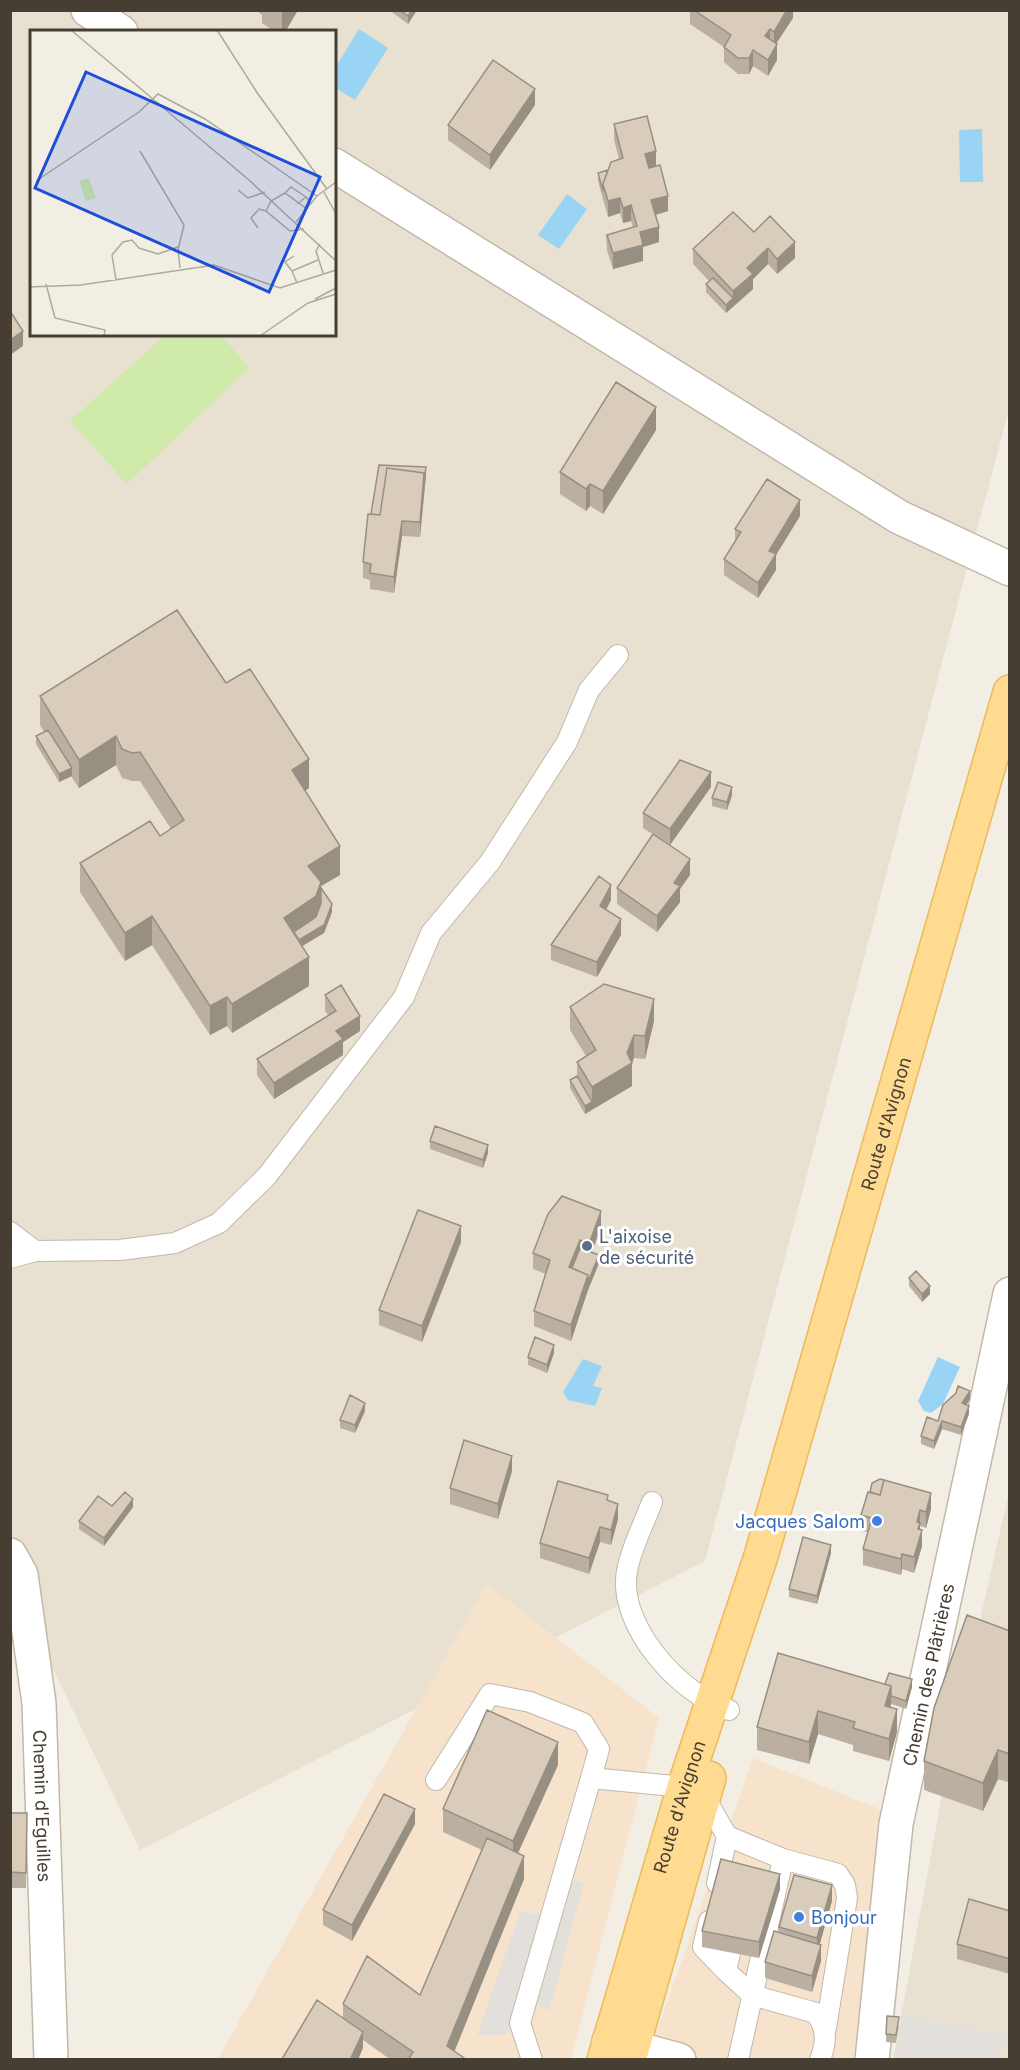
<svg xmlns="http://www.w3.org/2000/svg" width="1020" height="2070" font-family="Inter,sans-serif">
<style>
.residential{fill:#e8e0d1;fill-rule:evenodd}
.commercial{fill:#f7e3cc}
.pitch{fill:#d0eba9}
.parking{fill:#e3e0dc}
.water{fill:#9ad4f5}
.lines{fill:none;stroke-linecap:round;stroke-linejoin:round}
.lane-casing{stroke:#c2b8a9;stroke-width:22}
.street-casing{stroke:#c2b8a9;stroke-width:36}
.primary-casing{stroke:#ecba58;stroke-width:36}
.lane{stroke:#fff;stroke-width:20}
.street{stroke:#fff;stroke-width:33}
.primary{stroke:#ffdb91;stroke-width:33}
.wall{fill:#bbafa1}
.shaded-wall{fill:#988f83}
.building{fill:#d9ccbb;stroke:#988f83;stroke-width:1.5}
.service-dot{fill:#5c6f8a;stroke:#fff;stroke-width:2}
.shop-dot{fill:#3f7fe0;stroke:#fff;stroke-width:2}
.labels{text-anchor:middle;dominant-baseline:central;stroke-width:6;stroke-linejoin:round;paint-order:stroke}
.street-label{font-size:18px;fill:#463e33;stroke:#fff}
.service-label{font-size:18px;fill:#4e5e75;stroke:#fff;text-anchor:start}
.shop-label{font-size:18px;fill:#366cbe;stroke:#fff;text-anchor:end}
.inset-road{fill:none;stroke:#aea89d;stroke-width:1.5}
.view{fill:#1d4ed8;fill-opacity:0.15;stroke:#1d4ed8;stroke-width:3}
.inset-edge{fill:none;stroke:#463e33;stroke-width:3}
</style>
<rect width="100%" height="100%" fill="#f3eee4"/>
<path class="residential" d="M11,11H1009V409L705,1561L140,1850L11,1581ZM32,32H334V334H32Z
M1009,1492V2059L893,2060L949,1757Z"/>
<path class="commercial" d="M487,1584L659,1718L571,2059L217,2060Z
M753,1758L882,1810L853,2059L647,2060Z"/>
<path class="pitch" d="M165,335H221L249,368L127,484L70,421Z"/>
<path class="parking" d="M561,1875L584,1883L549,2011L527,1999L520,2023L504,2035H477L520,1912L550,1915Z
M901,2016L1009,2035V2039L999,2059H898Z"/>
<path class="water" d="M359,29L388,48L355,100L335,88V68Z
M982,129L983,182H960L959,130Z
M567,194L587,209L559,249L538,235Z
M938,1357L960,1367L943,1404L931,1413L924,1411L918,1401Z
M583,1359L602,1366L593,1386L602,1388L595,1406L568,1400L563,1392Z"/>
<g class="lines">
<g class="lane-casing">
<path id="lane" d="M10,1232L35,1251
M10,1258L35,1251L120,1250L175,1243L219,1223L267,1176L404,997L431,933L490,862L567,742L589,690L618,655
M652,1502C644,1524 631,1548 627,1571C617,1626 681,1695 729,1710
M436,1780L490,1694L530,1702L583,1723L599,1749L591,1778
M783,1859L838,1874L845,1885L847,1898L826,2028
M717,1883L727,1836
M709,1921L703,1947L726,1971
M736,1926L726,1971L752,1995L816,2013C827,2030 827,2041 820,2060
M532,2060L520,2023L591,1778L684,1787L704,1796L727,1836L783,1859L738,2060"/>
</g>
<g class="street-casing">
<g id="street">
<path d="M88,10L121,32"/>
<path d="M334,165L899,517L1010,569"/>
<path id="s1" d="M10,1555L21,1575L39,1703L51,2060"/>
<path d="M609,2041L679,2060"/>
<path id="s2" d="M872,2060L896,1824L1010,1294"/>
</g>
</g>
<g class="primary-casing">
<g id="primary">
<path id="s3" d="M604,2060L684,1787L761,1556L1010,692"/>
<path d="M629,2060L709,1778"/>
</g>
</g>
<use href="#lane" class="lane"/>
<use href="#street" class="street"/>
<use href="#primary" class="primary"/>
</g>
<path class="wall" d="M256,10H298L285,32H275L262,23V15Z
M389,10H417L408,24Z
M690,10H793V18L776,43L777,60L768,76L753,66L749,74H738L724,62V47L690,24Z
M535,105L490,170L448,140V125Z
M614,124L656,166L668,211L656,215L659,242L643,247V261L613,269L607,250L606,235L633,227L631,221L623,223L620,213L608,217L598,181V173L608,170L619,159L614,140Z
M754,232L795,258L777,274L768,264L753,279V289L726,313L706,292V284L709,281L693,264V249Z
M656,430L603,514L590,506L586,511L560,494V472Z
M426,475L420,537L402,536L394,593L370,589V580L363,578V562L371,514Z
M800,516L776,555V570L758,598L724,575V559L735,541V529Z
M226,683L309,788L305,791L340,875L321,886L332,912L324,933L302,946L309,986L232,1033L227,1026L210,1035L152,945L125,961L80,892V863L160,836L171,829L140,781H132L122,778L116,765L79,788L71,776L59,782L36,744V736L44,732L40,725V696Z
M711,787L670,845L643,828V813Z
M732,795L727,810L712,806V798Z
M690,875L680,889V902L657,932L617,904V888Z
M611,900L606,910L621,935L597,977L551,960V945Z
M325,995L360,1031L343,1042V1055L274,1099L257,1075V1059L328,1015L325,1011Z
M570,1007L654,1021L645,1059L634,1058L632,1063V1086L585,1114L570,1088V1080L577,1076V1062L586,1056L570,1030Z
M430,1141L488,1153L483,1168L430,1149Z
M601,1227L591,1252L599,1263L588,1290L571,1341L534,1326V1311L546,1274L533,1269V1253Z
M461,1242L422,1342L379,1325V1310Z
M909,1278L930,1294L922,1302L909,1286Z
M554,1353L547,1373L528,1365V1357Z
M970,1399L966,1405L969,1414L961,1435L942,1429L934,1449L921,1444V1436L938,1421Z
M365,1411L355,1433L340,1428V1420Z
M512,1471L498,1519L450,1504V1488Z
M608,1500L618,1519L611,1545L600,1542L589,1574L540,1558V1543Z
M112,1506L133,1507L104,1546L79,1529V1521Z
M931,1509L926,1528L920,1526L922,1546L914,1573L902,1569L901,1575L863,1565V1549L868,1532L861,1531V1515Z
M831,1553L817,1604L789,1597V1589Z
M1010,1631V1783L998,1779L983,1811L924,1790V1761Z
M885,1684L912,1687L906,1709L891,1704V1708L897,1732L889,1761L853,1751V1745L818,1734L809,1764L757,1750V1727Z
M558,1765L518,1853L524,1879L454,2051L467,2060H391L363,2040V2048L343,2018V2004L420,1995L482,1850L443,1832V1809Z
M10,1813H27L26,1888H10Z
M415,1824L352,1941L323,1925V1910Z
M780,1889L759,1958L702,1947V1931Z
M832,1901L819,1945L821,1961L812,1992L765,1978V1962L779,1933V1927Z
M1010,1911V1974L957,1959V1944Z
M899,2025L896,2043L886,2042V2034Z"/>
<path class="shaded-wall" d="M284,10H298L285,32H282V13Z
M412,10H417L408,24V16Z
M787,10H793V18L774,47V32Z
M770,29V44L765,36Z
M777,44V60L768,76V60Z
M753,50V66L749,74V58Z
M535,89V105L490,170V155Z
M656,151V167L645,170V154Z
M668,196V211L651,216V200Z
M620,198V213L608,217V201Z
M631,205V221L623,223V208Z
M659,227V242L643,247V261L613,269V253L640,232Z
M795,242V258L777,274V259Z
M768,248V264L753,279V289L726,313V305L733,298V291L747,268Z
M23,331V346L10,355V340Z
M656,407V430L603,514V491Z
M426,467V475L420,537V522L424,473Z
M590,484V506L586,511V489Z
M800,500V516L776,555V570L758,598V583L769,551Z
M402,521V536L394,593V577Z
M116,736V765L79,788V760Z
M309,759V788L292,799V770Z
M72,768V776L59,782V774Z
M711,772V787L670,845V829Z
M732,787V795L727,810V802Z
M340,846V875L321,886V911L316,925L284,938V918L308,866Z
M690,859V875L680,889V902L657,932V916L674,883Z
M611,885V900L600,921V906Z
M332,904V912L324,933L289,954V946Z
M152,916V945L125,961V933Z
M621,919V935L597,977V962Z
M309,957V986L232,1033V1004Z
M227,997V1026L210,1035V1006Z
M654,999V1021L645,1059V1036Z
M360,1016V1031L343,1042V1055L274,1099V1083L336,1031Z
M634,1035V1058L632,1063V1086L585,1114V1106L592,1102V1087L627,1053Z
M488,1145V1153L483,1168V1160Z
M601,1211V1227L589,1260V1244Z
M461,1226V1242L422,1342V1326Z
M580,1240V1256L569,1275V1267Z
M599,1255V1263L588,1290L571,1341V1325L588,1275Z
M930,1286V1294L922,1302V1294Z
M554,1345V1353L547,1373V1365Z
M970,1391V1399L962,1412V1403Z
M365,1403V1411L355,1433V1425Z
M969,1406V1414L961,1435V1427Z
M942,1421V1429L934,1449V1441Z
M512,1456V1471L498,1519V1504Z
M931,1493V1509L926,1528V1512Z
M133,1499V1507L104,1546V1538Z
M618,1504V1519L611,1545V1530Z
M920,1510V1536L922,1530V1546L914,1573L917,1522Z
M600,1527V1542L589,1574V1558Z
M831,1545V1553L817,1604V1596Z
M902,1554V1569L901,1575V1559Z
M912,1679V1687L906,1709V1701Z
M891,1686V1709L885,1706Z
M897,1709V1732L889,1761V1739Z
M818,1711V1734L809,1764V1742Z
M558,1742V1765L513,1864V1841Z
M998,1750V1779L983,1811V1783Z
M415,1809V1824L352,1941V1925Z
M524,1856V1879L451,2060L447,2046Z
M780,1874V1889L759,1958V1942Z
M832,1885V1901L817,1954V1938Z
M821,1945V1961L812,1992V1976Z
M363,2032V2048L358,2060H350Z"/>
<path class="building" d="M400,10H412L408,16Z
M694,10H787L774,32L770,29L765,36L777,44L768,60L753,50L749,58H738L724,47L731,35Z
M493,60L535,89L490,155L448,125Z
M647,116L656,151L645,154L649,168L660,165L668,196L651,200L659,227L640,232L643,245L613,253L607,235L637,226L631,205L623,208L620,198L608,201L603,184L611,162L623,158L614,124Z
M608,170L603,184V191L598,173Z
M733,212L754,232L770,216L795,242L777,259L768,248L747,268L753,274L733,291L693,249Z
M713,278L733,298L726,305L706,284Z
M10,311L23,331L10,340Z
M616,382L656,407L603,491L590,484L586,489L560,472Z
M379,465L426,467L424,481V473L387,468L380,515L371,514Z
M387,468L424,473L420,522L402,521L394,577L370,573L371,564L363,562L368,514L380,515Z
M767,479L800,500L769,551L776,554L758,583L724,559L741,532L735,529Z
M177,610L226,683L250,669L309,759L292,770L340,846L308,866L321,882L316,896L284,918L309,957L232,1004L227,997L210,1006L152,916L125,933L80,863L150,821L160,836L184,820L140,752L132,753L122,749L116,736L79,760L40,696Z
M48,730L72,768L59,774L36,736Z
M680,760L711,772L670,829L643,813Z
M718,782L732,787L727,802L712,798Z
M653,834L690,859L674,883L680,886L657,916L617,888Z
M599,876L611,885L600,906L621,919L597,962L551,945Z
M321,888L332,904L324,925L299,940L294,932L316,917L321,903Z
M604,984L654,999L645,1036L634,1035L627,1053L632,1063L592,1087L577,1062L596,1050L570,1007Z
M341,985L360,1016L336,1031L343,1039L274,1083L257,1059L336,1011L325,995Z
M577,1076L592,1102L585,1106L570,1080Z
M435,1126L488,1145L483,1160L430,1141Z
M562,1196L601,1211L589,1244L580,1240L569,1267L588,1275L571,1325L534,1311L550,1260L533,1253L548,1214Z
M418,1210L461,1226L422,1326L379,1310Z
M580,1248L599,1255L588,1282V1275L572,1268Z
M916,1271L930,1286L922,1294L909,1278Z
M535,1337L554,1345L547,1365L528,1357Z
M958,1386L970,1391L962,1403L969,1406L961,1427L942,1421L934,1441L921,1436L927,1417L938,1421L943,1405L956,1393Z
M350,1395L365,1403L355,1425L340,1420Z
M464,1440L512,1456L498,1504L450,1488Z
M880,1479L884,1480L880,1495L870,1492L872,1483Z
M884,1480L931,1493L926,1512L920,1510L917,1522L920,1523L918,1529L922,1530L914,1557L902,1554L901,1559L863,1549L872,1518L861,1515L868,1492L880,1495Z
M558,1481L608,1495L607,1500L618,1504L611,1530L600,1527L589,1558L540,1543Z
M125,1492L133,1499L104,1538L79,1521L98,1496L112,1506Z
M803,1537L831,1545L817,1596L789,1589Z
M967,1615L1010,1631V1754L998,1750L983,1783L924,1761L934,1708Z
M778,1653L891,1686L885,1706L897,1709L889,1739L853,1728L855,1722L818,1711L809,1742L757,1727Z
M889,1673L912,1679L906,1701L891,1696V1686L885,1684Z
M487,1710L558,1742L513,1841L443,1809Z
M384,1794L415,1809L352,1925L323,1910Z
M10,1813H27L26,1873L10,1872Z
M487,1838L524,1856L447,2046L467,2060H408L413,2052L343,2004L367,1956L420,1995Z
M721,1859L780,1874L759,1942L702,1931Z
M794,1875L832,1885L817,1938L779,1927Z
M969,1899L1010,1911V1959L957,1944Z
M774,1931L821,1945L812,1976L765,1962Z
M317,2000L363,2032L350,2060L282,2059Z
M887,2016L899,2017L896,2035L886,2034Z"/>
<circle class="service-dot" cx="587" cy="1246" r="6"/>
<g class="shop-dot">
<circle cx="877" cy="1521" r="6"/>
<circle cx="799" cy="1917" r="6"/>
</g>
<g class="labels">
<g class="street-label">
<text stroke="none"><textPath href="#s3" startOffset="978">Route d'Avignon</textPath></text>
<text stroke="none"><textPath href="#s2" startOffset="390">Chemin des Plâtrières</textPath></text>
<text stroke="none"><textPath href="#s1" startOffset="255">Chemin d'Eguilles</textPath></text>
<text stroke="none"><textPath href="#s3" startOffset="264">Route d'Avignon</textPath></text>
</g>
<g class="service-label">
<text x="599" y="1236">L'aixoise<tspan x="599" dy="21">de sécurité</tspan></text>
</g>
<g class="shop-label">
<text x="865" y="1521">Jacques Salom</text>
<text x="811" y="1917" text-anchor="start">Bonjour</text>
</g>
</g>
<g transform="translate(30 30)">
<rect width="306" height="306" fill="#f3eee4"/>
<path d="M59,148L66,168L56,171L49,151Z" fill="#d0eba9"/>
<path class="inset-road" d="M41,0L219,150L306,231M187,0L228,64L297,159M110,121L154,195L148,220L150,238M6,151L109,82L128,64L175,89L287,166M208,160L218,168L235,162M294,162L306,184M255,163L261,157L276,167M267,174L276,167L281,173M266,192L287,166L306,152M228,198L221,188L229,179L236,181M274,199L260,201L236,181L241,171L255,163L277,179M290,214L286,221L293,243M262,241L255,232L264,226M86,250L82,225L93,212L102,210L109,218L128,224L148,217M267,253L262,241L288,230M16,254L25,288L75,300L74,306M0,257L51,255L184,235L250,258L306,240M285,269L306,258M230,306L278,273L306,264"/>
<path class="view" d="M56,42L290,147L239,262L5,158Z"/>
<rect width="306" height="306" class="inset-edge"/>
</g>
<rect width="1020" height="2070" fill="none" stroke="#463e33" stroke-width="24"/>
</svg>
